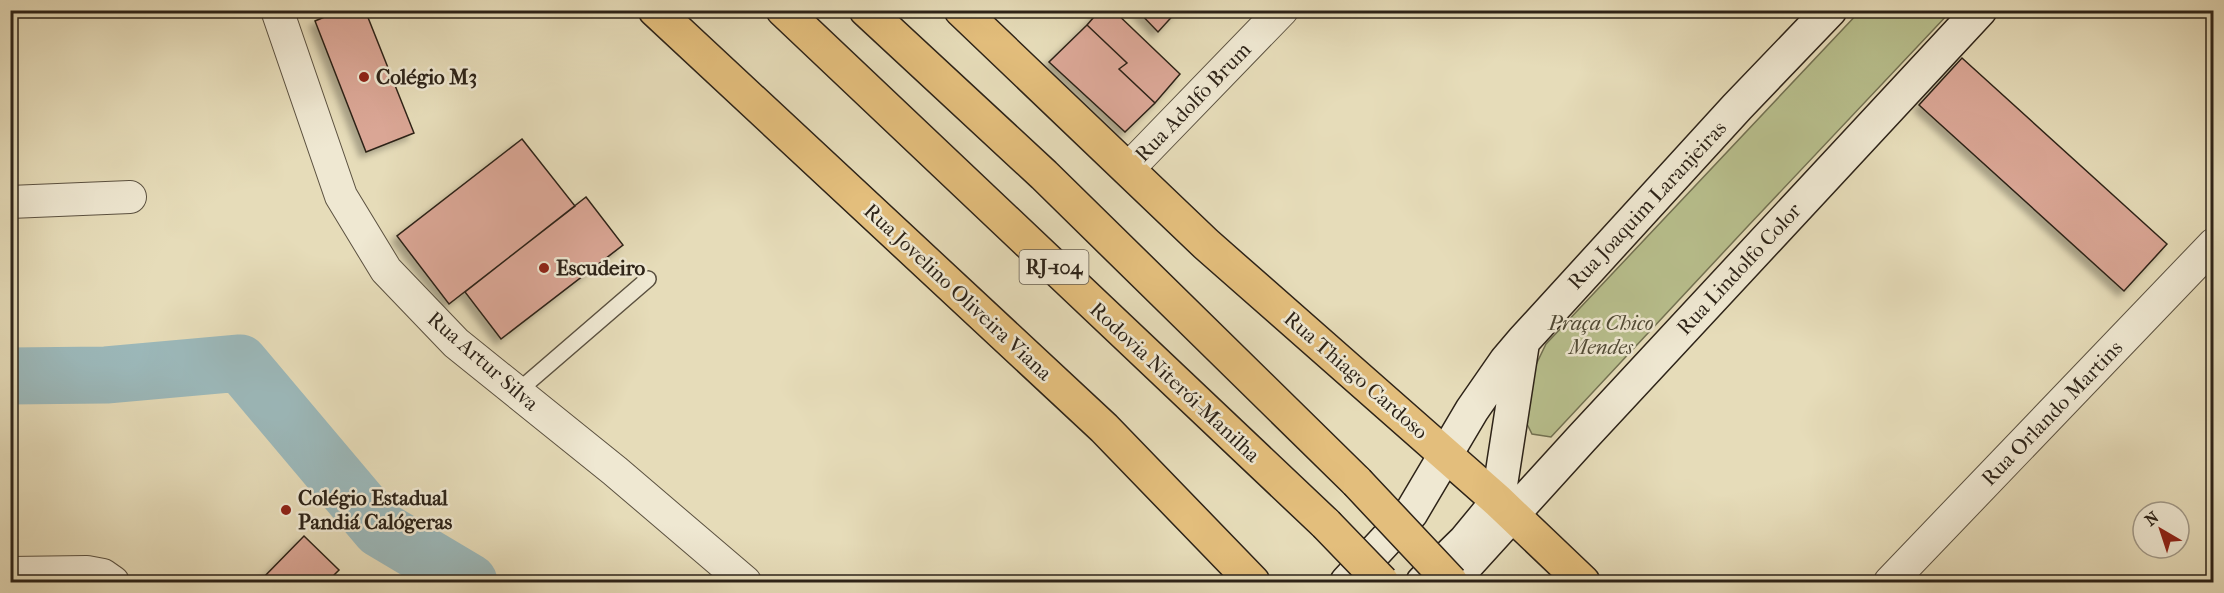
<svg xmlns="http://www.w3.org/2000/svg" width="2224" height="593" font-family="'IM FELL French Canon',serif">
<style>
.green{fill:#b8bf8d;stroke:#727152;stroke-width:1.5}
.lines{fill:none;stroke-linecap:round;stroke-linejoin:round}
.river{stroke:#9cb9bb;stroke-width:57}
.building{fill:#daa695;stroke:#2d2318;stroke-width:1.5;filter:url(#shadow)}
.service-casing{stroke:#5b5140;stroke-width:18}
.minor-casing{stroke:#5b5140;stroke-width:34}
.secondary-casing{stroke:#2d2318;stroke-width:36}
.primary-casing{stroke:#2d2318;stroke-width:36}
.trunk-casing{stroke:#2d2318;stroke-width:36}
.service{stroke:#efe8d2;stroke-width:15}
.minor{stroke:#efe8d2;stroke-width:32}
.secondary{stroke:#efe8d2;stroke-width:33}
.primary{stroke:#e3be7c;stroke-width:33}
.trunk{stroke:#e3be7c;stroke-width:33}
.trunk-bridge-casing{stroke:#2d2318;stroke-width:36;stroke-linecap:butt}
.trunk-bridge{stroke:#e3be7c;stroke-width:33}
.poi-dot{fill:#8f2418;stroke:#efe8d2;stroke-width:2}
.labels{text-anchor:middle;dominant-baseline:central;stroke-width:5;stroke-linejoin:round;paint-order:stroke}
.shield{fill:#efe8d2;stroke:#675e50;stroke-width:1.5}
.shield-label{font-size:20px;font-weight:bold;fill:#2d2318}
.poi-label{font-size:21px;font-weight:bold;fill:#2d2318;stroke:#efe8d2;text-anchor:start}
.street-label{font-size:21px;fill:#2d2318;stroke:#efe8d2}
.park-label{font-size:21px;font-style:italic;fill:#504a35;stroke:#efe8d2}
</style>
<defs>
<filter id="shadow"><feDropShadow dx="-5.5" dy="5.5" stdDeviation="3" flood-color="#0004"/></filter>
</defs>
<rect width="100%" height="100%" fill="#e6dcb9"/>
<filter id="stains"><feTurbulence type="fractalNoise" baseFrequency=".00333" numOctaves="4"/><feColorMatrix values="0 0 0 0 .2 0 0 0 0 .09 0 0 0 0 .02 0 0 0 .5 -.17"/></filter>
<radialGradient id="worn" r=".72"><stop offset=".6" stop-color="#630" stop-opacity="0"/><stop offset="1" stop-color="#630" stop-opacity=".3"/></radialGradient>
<path class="green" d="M1860,11H1951L1748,226L1551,437L1532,434L1525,420L1532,373L1546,344Z"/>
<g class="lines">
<path class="river" d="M10,376L106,375L240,363L380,529L469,582"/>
</g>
<path class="building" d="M341,10H365L414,133L366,152L315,21Z
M1100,10H1113L1180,74L1155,103L1119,69L1127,63L1087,25Z
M1137,10H1178L1158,32Z
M1087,25L1127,63L1119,69L1155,103L1125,132L1049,62Z
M1962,58L2167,244L2124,291L1919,105Z
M522,139L575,206L449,304L397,236Z
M586,197L623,245L501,339L465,292Z
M304,536L339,570L327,582H259Z"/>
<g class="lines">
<g class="service-casing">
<path id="service" d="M517,392L648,279"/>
</g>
<g class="minor-casing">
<path id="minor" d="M277,10L341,196L386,270L456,343L615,471L745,582
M1129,168L1282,10
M10,202L130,197
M10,573L87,572L103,575L113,582
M1890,582L2214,244"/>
</g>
<g class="secondary-casing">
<path id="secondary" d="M1347,582L1411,513L1472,410L1506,361L1523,341L1737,107L1830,10
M1423,582L1465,541L1498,501L1522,346
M1451,582L1582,438L1980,10"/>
</g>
<g class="primary-casing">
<path id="primary" d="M655,10L1104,428L1253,582
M961,10L1206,244L1498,501L1583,582"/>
</g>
<g class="trunk-casing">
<path id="trunk" d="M783,10L1326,524
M866,10L1044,175L1357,482"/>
</g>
<use href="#service" class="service"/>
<use href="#minor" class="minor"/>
<use href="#secondary" class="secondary"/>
<use href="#primary" class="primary"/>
<use href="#trunk" class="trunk"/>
<g class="trunk-bridge-casing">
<path id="trunk-bridge" d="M1357,482L1451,582
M1326,524L1382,582"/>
</g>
<use href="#trunk-bridge" class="trunk-bridge"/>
</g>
<g class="poi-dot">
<circle cx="364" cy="77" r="6"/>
<circle cx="544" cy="268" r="6"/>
<circle cx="286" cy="510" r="6"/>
</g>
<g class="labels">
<rect class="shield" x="1019.5" y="250" width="69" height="34" rx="4.5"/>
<g class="shield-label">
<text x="1054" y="267">RJ-104</text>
</g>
<g class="poi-label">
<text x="376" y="77">Colégio M3</text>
<text x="556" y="268">Escudeiro</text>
<text x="298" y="498">Colégio Estadual<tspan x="298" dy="24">Pandiá Calógeras</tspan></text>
</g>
<g class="street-label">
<text transform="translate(1193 102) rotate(-46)">Rua Adolfo Brum</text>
<text transform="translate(1647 205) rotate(-47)">Rua Joaquim Laranjeiras</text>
<text transform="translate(1739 269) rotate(-47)">Rua Lindolfo Color</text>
<text transform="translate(958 292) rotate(43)">Rua Jovelino Oliveira Viana</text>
<text transform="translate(483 361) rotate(41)">Rua Artur Silva</text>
<text transform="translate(1356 375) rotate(41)">Rua Thiago Cardoso</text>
<text transform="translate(1175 382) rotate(43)">Rodovia Niterói-Manilha</text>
<text transform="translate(2052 413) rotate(-46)">Rua Orlando Martins</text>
</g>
<g class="park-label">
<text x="1601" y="323">Praça Chico<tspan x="1601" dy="24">Mendes</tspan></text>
</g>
</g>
<rect width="2224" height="593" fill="none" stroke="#e6dcb9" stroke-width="36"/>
<rect x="12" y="12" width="2200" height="569" fill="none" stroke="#2d2318" stroke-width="3"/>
<rect x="18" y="18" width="2188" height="557" fill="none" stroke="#2d2318" stroke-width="1.5"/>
<g transform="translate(2161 530) rotate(321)"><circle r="28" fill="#efe8d2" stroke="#a19988" stroke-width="1.5"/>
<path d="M0-4.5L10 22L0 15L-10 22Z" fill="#8f2418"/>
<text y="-9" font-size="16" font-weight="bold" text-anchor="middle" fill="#2d2318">N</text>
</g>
<rect width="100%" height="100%" filter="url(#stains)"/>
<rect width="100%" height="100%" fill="url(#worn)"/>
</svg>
